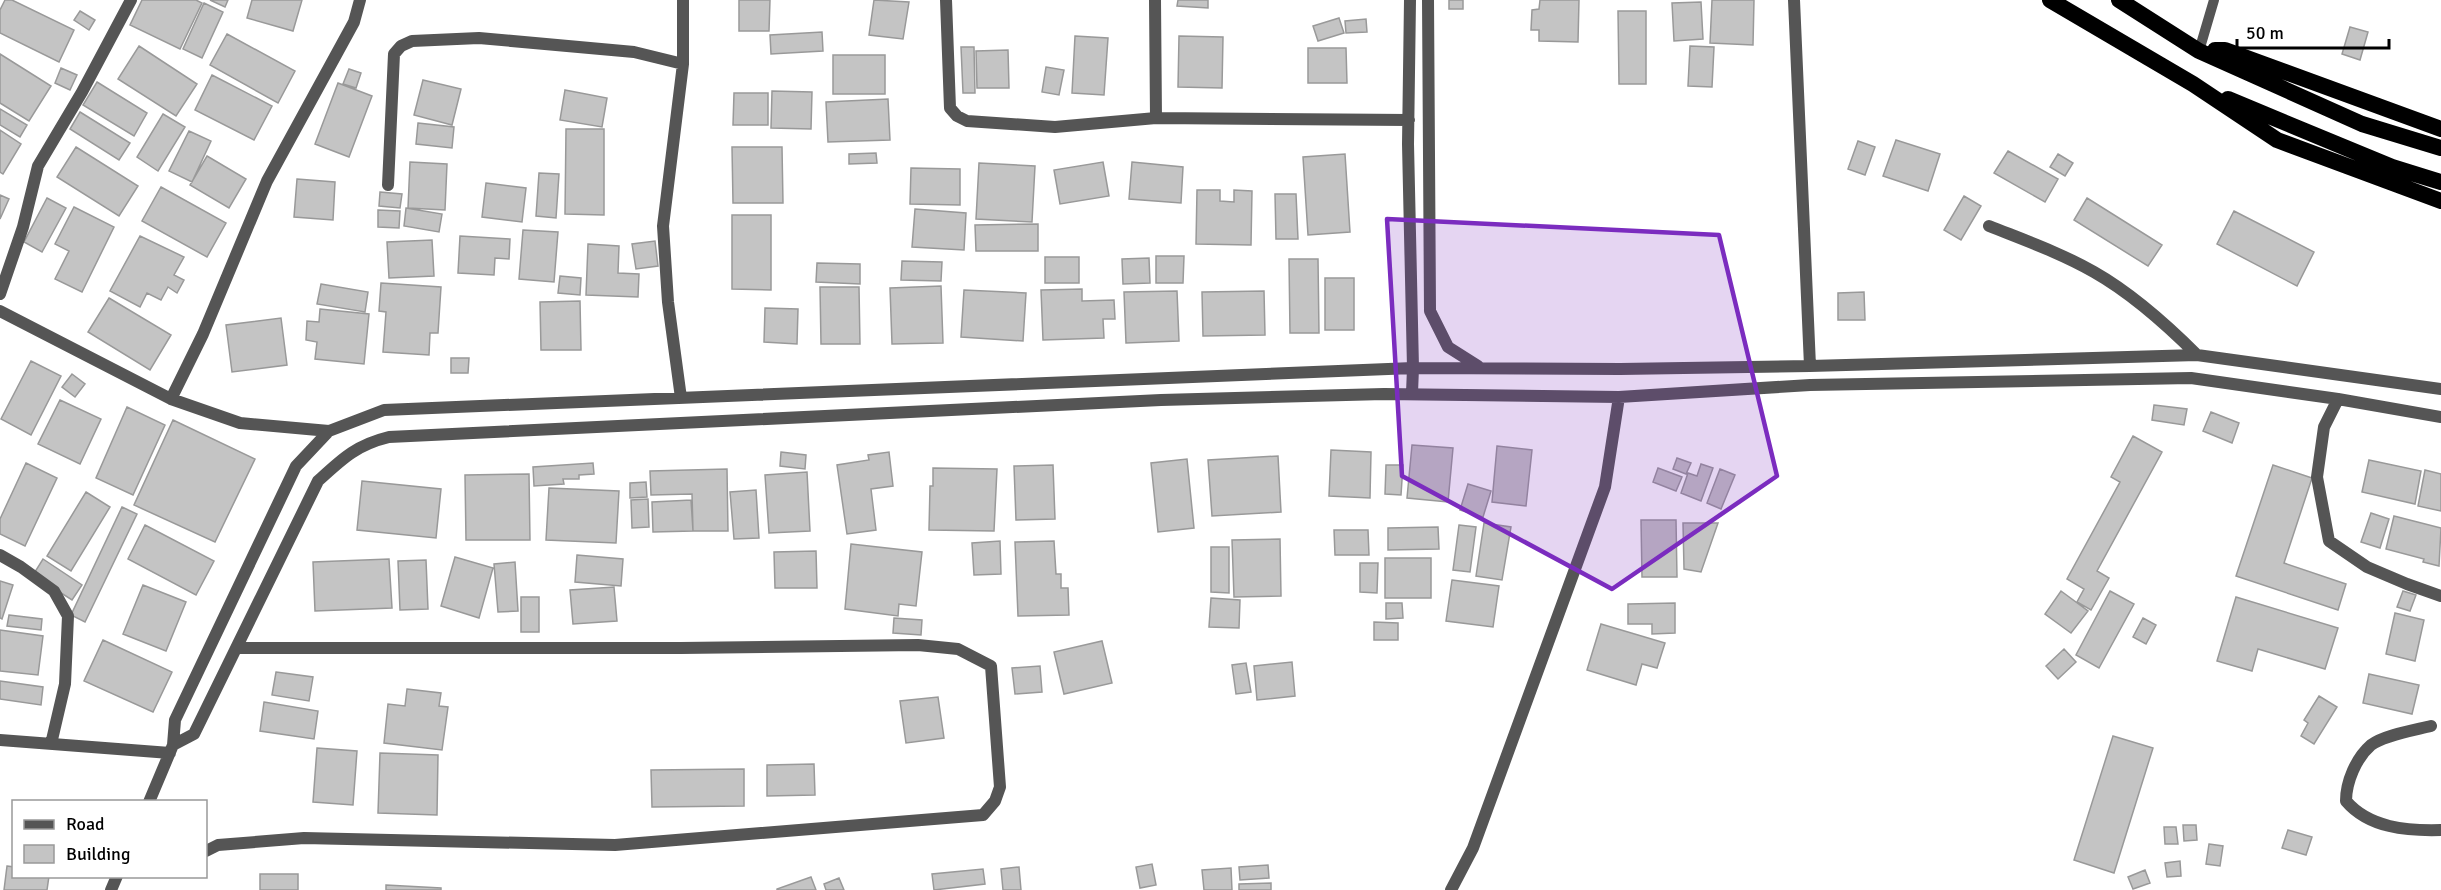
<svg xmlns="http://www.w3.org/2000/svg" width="2441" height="890" font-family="Signika,sans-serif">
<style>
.building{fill:#c4c4c4;stroke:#999;stroke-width:1.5}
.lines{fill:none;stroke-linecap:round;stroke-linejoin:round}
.service{stroke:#555;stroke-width:10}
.minor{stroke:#555;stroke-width:12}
.trunk{stroke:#000;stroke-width:16}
.marked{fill:#7b2cbf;fill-opacity:0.2;stroke:#7b2cbf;stroke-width:4.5;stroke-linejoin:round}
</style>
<rect width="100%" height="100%" fill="#fff"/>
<path class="building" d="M5,0H12L74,30L59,62L0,33V10Z
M142,0H196L202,3L180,49L130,25Z
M210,0H228L225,7Z
M252,0H302L293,31L247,18Z
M739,0H770L769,31H739Z
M874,0L909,2L903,39L869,35Z
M1178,0H1208V8L1177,6Z
M1449,0H1463V9H1449Z
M1540,0H1579L1578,42L1539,41V30H1531L1532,10L1539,9Z
M1712,0H1754L1753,45L1710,43Z
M1701,2L1703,39L1674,41L1672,3Z
M204,3L223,12L202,58L183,49Z
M80,11L95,20L89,30L74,20Z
M1618,11H1646V84H1619Z
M1339,18L1344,33L1318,41L1313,26Z
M1366,19L1367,32L1346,33L1345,21Z
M2350,27L2368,32L2360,60L2342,54Z
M822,32L823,51L771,54L770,35Z
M227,34L295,71L278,103L210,65Z
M1075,36L1108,38L1104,95L1072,93Z
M1179,36L1223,37L1222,88L1178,87Z
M139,46L197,84L176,116L118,79Z
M1690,46L1714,47L1712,87L1688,86Z
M961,47H974L975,93H963Z
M1308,48H1346L1347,83H1308Z
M1008,50L1009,88H977L976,51Z
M0,54L51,86L29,121L0,103Z
M833,55H885V94H833Z
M1046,67L1064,70L1059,95L1042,92Z
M61,68L77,75L70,90L55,83Z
M349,69L361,73L356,88L343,84Z
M212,75L272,106L254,140L195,110Z
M423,80L461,89L452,125L414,115Z
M97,82L147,113L134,136L83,105Z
M338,83L372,96L349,157L315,144Z
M565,90L607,98L602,127L560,120Z
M772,91L812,92L811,129L771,128Z
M734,93H768V125H733Z
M888,99L890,140L828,142L826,102Z
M0,109L27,125L20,137L0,125Z
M80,112L130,143L119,160L70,129Z
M163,114L185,127L158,171L137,157Z
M418,123L454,127L452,148L416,144Z
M566,129H604V215L565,214Z
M0,130L21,144L3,174L0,172Z
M189,131L211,141L192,182L169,171Z
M1896,140L1940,154L1928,191L1883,176Z
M1858,141L1875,147L1865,175L1848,169Z
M76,147L138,186L119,216L57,177Z
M732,147H782L783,203H733Z
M2008,151L2058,179L2045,202L1994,173Z
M876,153L877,163L849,164V154Z
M1345,154L1350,232L1308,235L1303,157Z
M2058,154L2073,163L2065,176L2050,167Z
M207,156L246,179L229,208L190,185Z
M410,162L447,164L445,210L408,208Z
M1103,162L1109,196L1060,204L1054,170Z
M1132,162L1183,167L1181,203L1129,199Z
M979,163L1035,166L1032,222L976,219Z
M911,168L960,169V205L910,204Z
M539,173L559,174L556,218L536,216Z
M297,179L335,182L333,220L294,217Z
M486,183L526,188L522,222L482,217Z
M161,187L226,223L207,257L142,221Z
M1197,190H1220V201L1234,202V190L1252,191L1251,245L1196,244Z
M380,192L402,194L400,208L379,206Z
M1275,194H1296L1298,239H1276Z
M0,195L9,199L0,219Z
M1964,196L1981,206L1961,240L1944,230Z
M47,198L66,208L42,252L24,242Z
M2087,198L2162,245L2148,266L2074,220Z
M74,207L114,227L82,292L55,279L69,251L55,244Z
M406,208L442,214L439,232L404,226Z
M915,209L966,213L964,250L912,247Z
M378,210L400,211L399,228L378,227Z
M2234,211L2314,252L2297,286L2217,244Z
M732,215H771V290L732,289Z
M1038,224V251H976L975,225Z
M523,230L558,232L554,282L519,279Z
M140,236L184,257L174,275L184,280L177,293L168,287L161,300L147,293L140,307L110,291Z
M460,236L510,239L509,259L495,258L494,275L458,273Z
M432,240L434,276L389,278L387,242Z
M655,241L658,266L636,269L632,244Z
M588,244L619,246L618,273L639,274L638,297L586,295Z
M1156,256H1184L1183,283H1156Z
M1045,257H1079V283H1045Z
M1149,258L1150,283L1123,284L1122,259Z
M1289,259H1318L1319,333H1290Z
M902,261L942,262L941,281L901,280Z
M817,263L860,264V284L816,282Z
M560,276L581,278L580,295L558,293Z
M1325,278H1354V330H1325Z
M381,283L441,287L438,333H430L429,355L383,352L386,312L379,311Z
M321,284L368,292L365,312L317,304Z
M941,286L943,343L892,344L890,288Z
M820,287H859L860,344H821Z
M1082,289V301L1114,300L1115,319H1103L1104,338L1043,340L1041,290Z
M964,290L1026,293L1023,341L961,337Z
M1177,291L1179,341L1126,343L1124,292Z
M1264,291L1265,335L1203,336L1202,292Z
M1864,292L1865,320H1838V293Z
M109,298L171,335L150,370L88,332Z
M580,301L581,350H541L540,302Z
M765,308L798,309L797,344L764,342Z
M320,309L369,314L364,364L315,359L317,342L306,340L307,321L319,322Z
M281,318L287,365L232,372L226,325Z
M451,358H469L468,373H451Z
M31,361L61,376L31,435L1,419Z
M72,374L85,384L75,397L62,387Z
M60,400L101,419L80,464L38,444Z
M2154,405L2187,409L2184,425L2152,420Z
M127,407L165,425L133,495L96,478Z
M2211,412L2239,423L2232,443L2203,431Z
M173,420L255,459L215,542L134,505Z
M2133,436L2162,452L2097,571L2109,578L2091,610L2077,602L2084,589L2067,579L2120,482L2111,477Z
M1412,445L1453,448L1448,502L1407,498Z
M1497,446L1532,450L1526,506L1492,502Z
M1331,450L1371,452L1370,498L1329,496Z
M781,452L806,455L805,469L780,466Z
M889,452L893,486L871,489L876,530L847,534L837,465L869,460L868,455Z
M1278,456L1281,512L1212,516L1208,460Z
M1677,458L1691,463L1686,474L1673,469Z
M1187,459L1194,528L1158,532L1151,463Z
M2369,460L2421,471L2415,504L2362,492Z
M26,463L57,478L25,546L0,534V519Z
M593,463L594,474L579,475V479H563L564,484L534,486L533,467Z
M1701,464L1713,468L1701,501L1681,493L1688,473L1697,476Z
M1053,465L1055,519L1016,520L1014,466Z
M1386,465H1403L1401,495L1385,494Z
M2273,465L2312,478L2284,563L2346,584L2338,610L2236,576Z
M933,468L997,469L994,531L929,530L930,486H933Z
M1658,468L1682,477L1676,491L1653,482Z
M727,469L728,531H693L692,494L651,495L650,471Z
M1720,469L1735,475L1721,509L1707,503Z
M2425,470L2441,474V511L2418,506Z
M807,472L810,531L769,533L765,475Z
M529,474L530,540H466L465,475Z
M362,481L441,489L436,538L357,530Z
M646,482L647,497L630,498V483Z
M1468,484L1491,491L1483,517L1460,510Z
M549,488L619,491L616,543L546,540Z
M756,490L759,538L734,539L730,492Z
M86,492L110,507L71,571L47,556Z
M648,499L649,527L632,528L631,500Z
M691,500L693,531L653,532L652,502Z
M122,507L137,514L85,622L71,615Z
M2371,513L2389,519L2380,548L2361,542Z
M2394,516L2441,528L2439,566L2423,562L2424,559L2386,549Z
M1641,520H1676L1677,577H1642Z
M1484,523L1511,527L1502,580L1476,576Z
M1683,523H1718L1701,572L1684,569Z
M145,525L214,561L196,595L128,559Z
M1459,525L1476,527L1470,572L1453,570Z
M1438,527L1439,549L1388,550V528Z
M1334,530H1368L1369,555H1335Z
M1280,539L1281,596L1234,597L1232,540Z
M1000,541L1001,574L974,575L972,543Z
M1054,541L1056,574H1061V588H1068L1069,615L1018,616L1015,542Z
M851,544L922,552L916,606L899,604L898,616L845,609Z
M1211,547H1229V593L1211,592Z
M816,551L817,588H775L774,552Z
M577,555L623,559L621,586L575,582Z
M455,557L493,568L479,618L441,606Z
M1385,558H1431V598H1385Z
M43,559L82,585L72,600L33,575Z
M389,559L392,608L315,611L313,562Z
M426,560L428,609L400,610L398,561Z
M515,562L518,611L498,612L494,564Z
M1360,563H1378L1377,593L1360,592Z
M1452,580L1499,586L1493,627L1446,621Z
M0,581L13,585L2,619L0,618Z
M143,585L186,602L166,651L123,634Z
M614,587L617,621L573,624L570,590Z
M2061,591L2088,611L2071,633L2045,614Z
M2110,591L2134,604L2099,668L2076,655Z
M2403,591L2416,595L2410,611L2397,607Z
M521,597H539V632H521Z
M2236,597L2338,628L2325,669L2258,649L2252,671L2217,661Z
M1211,598L1240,600L1239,628L1209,627Z
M1386,603H1402L1403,618L1386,619Z
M1675,603V633L1652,634V624H1628V604Z
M2395,613L2424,620L2415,661L2386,654Z
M9,615L42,619L41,630L7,626Z
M894,618L922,620L921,635L893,633Z
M2143,618L2156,625L2146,644L2133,637Z
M1374,622L1398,623V640H1374Z
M1601,624L1665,643L1657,668L1642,664L1636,685L1587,670Z
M0,630L43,636L38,675L0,671Z
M103,640L172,672L153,712L84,681Z
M1102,641L1112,683L1064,694L1054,652Z
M2064,649L2076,662L2058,679L2046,666Z
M1292,662L1295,696L1257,700L1254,666Z
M1246,663L1251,692L1236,694L1232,665Z
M1040,666L1042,692L1015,694L1012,668Z
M276,672L313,677L309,701L272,695Z
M2369,674L2419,685L2412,714L2363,703Z
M0,681L43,687L41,705L0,699Z
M407,689L441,693L439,706L448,707L442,750L384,743L388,704L405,706Z
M2319,696L2337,707L2314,744L2301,736L2308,723L2304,720Z
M938,697L944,738L906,743L900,701Z
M264,702L318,711L314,739L260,731Z
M2113,736L2153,748L2114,873L2074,860Z
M317,748L357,751L353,805L313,802Z
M380,753L438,755L437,815L378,813Z
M814,764L815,795L767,796V765Z
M744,769V806L652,807L651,770Z
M2183,825H2196L2197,840L2184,841Z
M2164,827H2176L2178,844H2165Z
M2288,830L2312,837L2306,855L2282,848Z
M2209,844L2223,846L2220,866L2206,864Z
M2180,861L2181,876L2167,877L2165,863Z
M1152,864L1156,885L1140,888L1136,867Z
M1268,865L1269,878L1240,880L1239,867Z
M7,866L14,867V876H49L47,890H4Z
M1019,867L1021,890H1003L1001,869Z
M1231,868L1232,890H1204L1202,870Z
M983,869L985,884L934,890L932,874Z
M2145,870L2150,883L2133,889L2128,877Z
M260,874H298V890H260Z
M811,877L816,890H777V889Z
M839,878L844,890H826L824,884Z
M1271,883V890H1239V884Z
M386,885L441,888V890H386Z"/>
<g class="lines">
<path class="service" d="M2199,51L2214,0"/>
<path class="minor" d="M946,0L950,108L957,116L967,121L1055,127L1156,118L1409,120
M1155,0L1156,118
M1410,0L1408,144L1413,368L1412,393
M1428,0L1430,311L1448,347L1478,366
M1794,0L1810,366
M388,185L394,54L401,46L412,41L479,38L634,52L683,64
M1989,226C2024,240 2061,253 2094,272C2131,293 2167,325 2197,355
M0,294L23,227L38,166L82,92L131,0
M0,311L171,399L240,423L329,431
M681,398L668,302L663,226L683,64V0
M171,399L203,334L267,181L354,22L360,0
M2338,399L2324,427L2317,477L2329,541L2367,567L2407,584L2441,596
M0,555L21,567L54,591L68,616L65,684L51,744
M2431,726C2415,730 2384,735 2371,745C2356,758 2346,782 2346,801C2369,828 2407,831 2441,830
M0,740L170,753
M173,745L194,734L318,481C342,459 356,445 389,437L1161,400L1384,394L1619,397L1810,385L2191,378L2338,399L2441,417
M149,802L173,745L175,720L296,466L329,431L384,410L1413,368L1620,369L1810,366L2197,355L2441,389
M206,851L218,845L304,838L615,845L983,815L995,801L1000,787L991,666L958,649L918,645L681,648H238
M111,890L117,876
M1451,890L1473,848L1605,487L1619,397"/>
<path class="trunk" d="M2050,0L2193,84L2277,140L2441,201
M2119,0L2199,51L2362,124L2441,148
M2215,50H2225L2441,129
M2228,99L2392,167L2441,182"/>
</g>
<path class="marked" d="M1387,219L1719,235L1777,476L1612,589L1402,476Z"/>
<rect x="12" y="800" width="195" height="78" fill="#ffffff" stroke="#999999" stroke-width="1.5"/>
<rect x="24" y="820" width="30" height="9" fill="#555555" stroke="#999999" stroke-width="1.5"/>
<text x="66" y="830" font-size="18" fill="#000000">Road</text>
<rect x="24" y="845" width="30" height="18" fill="#c4c4c4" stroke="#999999" stroke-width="1.5"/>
<text x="66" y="860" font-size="18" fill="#000000">Building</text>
<path d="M2237 39v9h152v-9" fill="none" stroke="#000000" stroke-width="3"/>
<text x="2246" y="39" font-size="18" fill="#000000" stroke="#ffffff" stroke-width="4.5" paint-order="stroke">50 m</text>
</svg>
